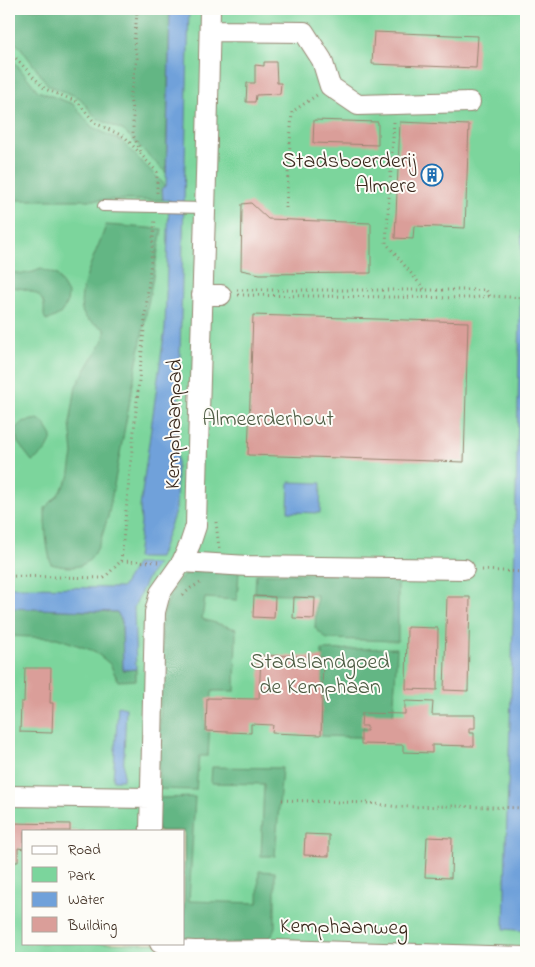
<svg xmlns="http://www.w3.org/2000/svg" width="535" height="967" font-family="'Indie Flower',sans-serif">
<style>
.green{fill:#7bd59c;stroke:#5b805d;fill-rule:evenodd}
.forest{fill:#64b684;stroke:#507051}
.water{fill:#70a1da;stroke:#56667c}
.building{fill:#da9e99}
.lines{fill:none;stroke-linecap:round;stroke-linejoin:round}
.service-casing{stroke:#968470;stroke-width:12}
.minor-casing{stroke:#968470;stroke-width:22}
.path{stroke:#968470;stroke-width:3;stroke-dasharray:1 4;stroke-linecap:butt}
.service{stroke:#fff;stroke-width:10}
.minor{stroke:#fff;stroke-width:20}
.labels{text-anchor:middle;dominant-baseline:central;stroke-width:4;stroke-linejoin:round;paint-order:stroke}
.poi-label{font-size:22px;fill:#3b2a1e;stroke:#fdfcf7;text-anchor:end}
.park-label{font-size:22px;fill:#4e5d44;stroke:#fdfcf7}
.street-label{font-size:22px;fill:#3b2a1e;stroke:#fdfcf7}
</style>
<rect width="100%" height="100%" fill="#fdfcf7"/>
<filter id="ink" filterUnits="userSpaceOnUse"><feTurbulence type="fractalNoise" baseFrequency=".02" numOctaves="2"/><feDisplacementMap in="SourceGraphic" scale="10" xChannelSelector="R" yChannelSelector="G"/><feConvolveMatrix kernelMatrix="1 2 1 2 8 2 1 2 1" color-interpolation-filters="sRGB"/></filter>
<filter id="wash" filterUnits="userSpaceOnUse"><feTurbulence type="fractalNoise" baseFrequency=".0096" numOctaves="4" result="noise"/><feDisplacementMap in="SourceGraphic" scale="20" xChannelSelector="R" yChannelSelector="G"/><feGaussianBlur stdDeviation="1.12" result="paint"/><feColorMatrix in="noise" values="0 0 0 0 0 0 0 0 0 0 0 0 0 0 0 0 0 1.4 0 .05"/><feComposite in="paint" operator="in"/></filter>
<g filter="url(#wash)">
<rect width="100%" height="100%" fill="#f1dfc1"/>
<path class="green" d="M9,9H526V958H9ZM24,831H184V943H24Z"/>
<path class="forest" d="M9,9H170L166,173L124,131L96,118L80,98L48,85L21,48L9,37Z
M9,55L38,91L73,104L92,127L121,141L166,186L162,188L163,200H9Z
M106,225L162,229L108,517C101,536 98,567 71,567C64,567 58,566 51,564C46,545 45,527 45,508L57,496L69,478L73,454L70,423L76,386L105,337V329C98,325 89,322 85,317C71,297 100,246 106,225Z
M41,269L57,275L68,294L67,304L60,314L47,321C42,315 45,312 44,305C41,290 21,288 9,287V271C21,275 30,274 41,269Z
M38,419L44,423L52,436C49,449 44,454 32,461L18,443L15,429L22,422Z
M193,570L239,571L237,600L205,598L202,619L236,629L235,691H212L208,756H199L196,790L159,789L162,622C167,603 173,579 193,570Z
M256,574H398V641L327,639L315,628L317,595L255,593Z
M9,608L117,612L122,621L123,670L136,669V680L118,681L110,664L94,651L57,638L9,636Z
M397,648L392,738L321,736L322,650Z
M212,767L282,768L275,856H261L264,784L211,783Z
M195,797L189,901L258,903L259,871L275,872V927L272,936L264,942L197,943L184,937V831H157L158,798Z"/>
<path class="water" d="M170,9H189L176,509L159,558H137L141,523L140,507L165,328L169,200H163L162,188L166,186Z
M526,120V931L504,929C506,813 512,696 514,580C518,427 520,274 525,121Z
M289,482L321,483L320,513L288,512Z
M136,564H157L147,579L134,607L136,669L123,670L122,621L117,612L9,608V587L122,588Z
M118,706L126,708L123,780H113Z"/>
<g id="blocks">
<path class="building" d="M374,32L478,36L476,68L372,64Z
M264,62H276L277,83H281L280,94L256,95L255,102H246L247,83H255V65L264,66Z
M314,120L378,122V145L313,143Z
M400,122L469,125L465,228L414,226L413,239L395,238Z
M251,203L268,219L371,223V273L260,274L241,270L242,204Z
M253,315L468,322L464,462L248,455Z
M254,596L275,597L274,618L253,617Z
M294,597L315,598L314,619L293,618Z
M447,597H470L468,691L444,690Z
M407,627L438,628L437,690L406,689Z
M261,655L323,657L321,735L272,733L273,725L251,724V733L206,731L207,698L259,699Z
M25,668H51L50,703H53L52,733L20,732L21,702H24Z
M405,701L433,702L432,715H475V728H469V733H474V746L432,745V753L403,752V745L361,744V731H367V726H361L362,713L405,714Z
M9,823L70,824V831H24V849L18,848V862H9Z
M305,834L329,835V856L304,855Z
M427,837L452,838L451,878L425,877Z"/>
</g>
</g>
<g filter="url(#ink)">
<use href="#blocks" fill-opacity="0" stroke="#968470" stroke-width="1"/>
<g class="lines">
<g class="service-casing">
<path id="service" d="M103,206L206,208"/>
</g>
<g class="minor-casing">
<path id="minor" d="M210,31L304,32L322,60L330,86L358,105L470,102
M202,295H221
M182,562L248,566L464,569
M9,796L150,798
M150,831L155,612L160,593L182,562L190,544L196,526C200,353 207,181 210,9
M160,943L175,950L195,951L277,950L526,957"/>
</g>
<path class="path" d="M134,9L137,14L134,42L137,58L130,98L133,115V135L141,152
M9,51L45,89L78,102L95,123L125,137L157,172V195
M394,122L386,243L424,289
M286,208L292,112L317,95
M237,290H486L490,296L526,298
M238,295L470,298L490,296
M216,522L219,548
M121,561L155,219
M482,570L526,572
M9,576L104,578L121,561L160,562
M183,595L191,588L200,583
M282,800L368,803L399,807L453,806L526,808"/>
<use href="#service" class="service"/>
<use href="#minor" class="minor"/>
</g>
</g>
<defs>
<g id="building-ring" transform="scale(1.125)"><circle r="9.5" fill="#fdfcf7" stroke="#1f6fb2" stroke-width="1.5"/><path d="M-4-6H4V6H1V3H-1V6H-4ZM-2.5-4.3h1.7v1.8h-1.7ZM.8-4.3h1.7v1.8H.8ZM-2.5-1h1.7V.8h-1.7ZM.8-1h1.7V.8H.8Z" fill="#1f6fb2"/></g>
</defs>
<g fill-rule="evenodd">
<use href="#building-ring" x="432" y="175"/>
</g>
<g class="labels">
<g class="poi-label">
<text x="416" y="162">Stadsboerderij<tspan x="416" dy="25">Almere</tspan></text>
</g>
<g class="park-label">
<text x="268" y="420">Almeerderhout</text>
<text x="320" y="663">Stadslandgoed<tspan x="320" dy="25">de Kemphaan</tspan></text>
</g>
<g class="street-label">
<text transform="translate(175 424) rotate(-89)">Kemphaanpad</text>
<text transform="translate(344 928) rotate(1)">Kemphaanweg</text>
</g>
</g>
<rect width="535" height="967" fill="none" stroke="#fdfcf7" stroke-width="30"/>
<rect x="22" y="830" width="162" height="115" fill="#fdfcf7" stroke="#afa8a0"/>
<rect x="32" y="846" width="25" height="8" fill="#ffffff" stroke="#afa8a0"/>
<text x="68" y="854" font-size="15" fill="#3b2a1e">Road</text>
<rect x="32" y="867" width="25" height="15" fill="#7bd59c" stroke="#afa8a0"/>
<text x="68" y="880" font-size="15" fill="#3b2a1e">Park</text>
<rect x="32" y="892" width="25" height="15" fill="#70a1da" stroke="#afa8a0"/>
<text x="68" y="904" font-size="15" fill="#3b2a1e">Water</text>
<rect x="32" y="917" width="25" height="15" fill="#da9e99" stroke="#afa8a0"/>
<text x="68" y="930" font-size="15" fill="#3b2a1e">Building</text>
</svg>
